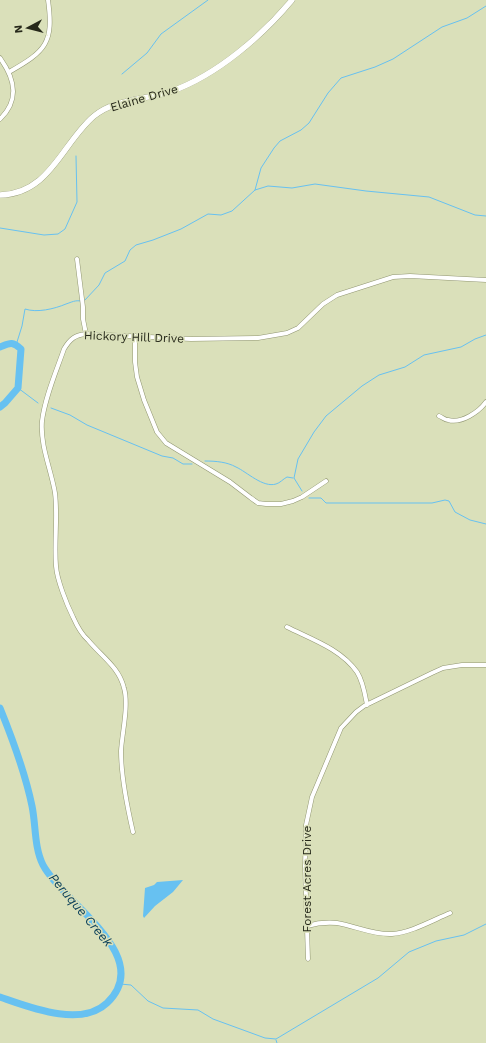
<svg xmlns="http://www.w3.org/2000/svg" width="486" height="1043" font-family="'Work Sans',sans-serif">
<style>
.water{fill:#67c1f1}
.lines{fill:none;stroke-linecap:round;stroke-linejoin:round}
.stream{stroke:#67c1f1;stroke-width:1}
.river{stroke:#67c1f1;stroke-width:7}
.street-casing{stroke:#919672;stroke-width:5}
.secondary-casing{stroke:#919672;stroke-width:6}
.street{stroke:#fff;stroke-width:4}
.secondary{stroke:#fff;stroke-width:5.5}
.labels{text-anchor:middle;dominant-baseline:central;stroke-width:3;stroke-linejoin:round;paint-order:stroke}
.street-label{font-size:12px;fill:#26281a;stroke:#dae0ba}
.water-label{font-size:13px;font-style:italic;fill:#0e425b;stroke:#dae0ba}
</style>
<rect width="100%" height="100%" fill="#dae0ba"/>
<path class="water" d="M183,880L173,892L155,906L144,918L143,916L145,888L154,885L157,882Z"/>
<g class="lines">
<path class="stream" d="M122,74L147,53L161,34L208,0
M255,190L261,168L274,148L280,141L301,130L309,123L328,93L341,78L375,67L393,59L442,27L467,18L486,6
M0,228L44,235L58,234L65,229L77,202L76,156
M85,300L99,285L105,273L125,261L130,250L136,245L153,240L181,229L208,214L221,215L232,211L255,190L268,186L292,188L315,184L366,191L429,197L475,215L486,216
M21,349L17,342L22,326L25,309C37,313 54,309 66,304C72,302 75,300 81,301
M18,388L38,403
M51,408L70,415L87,425L162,456L173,458L183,464H192
M205,461C216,461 227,462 236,467C247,472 263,488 276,484C280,483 283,479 287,477L293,478
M302,491L294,478L298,459L314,432L326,416L362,386L379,375L405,367L424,355L461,347L475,339L486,335
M309,498H321L326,503H432L445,500L449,501L455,512L470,520L486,524
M120,984L131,985L148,1001L163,1008L198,1010L213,1019L265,1038L276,1039L378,978L409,952L436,941L464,935L486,924
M276,1040L277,1043"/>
<path class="river" d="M0,347C10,343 12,341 21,349L18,388L5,403L0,407
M0,708C13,740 25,772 32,806C36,825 34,847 43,865C63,903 156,956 107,1003C81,1028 29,1007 0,997"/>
<g class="street-casing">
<path id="street" d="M0,58C15,79 20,100 0,119
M9,72C46,51 54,43 48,0
M77,259L83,307V319L86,334
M135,336V362L137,377L144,400L157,432L166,443L230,482L251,498L258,503L266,504H281L293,501L302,497L326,481
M439,416C442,417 445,420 448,420C461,424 479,412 486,402
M287,627C311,639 341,649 357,672C363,681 365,694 367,705
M133,832C127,806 121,778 121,751C122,733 129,705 124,688C119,667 101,656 88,640C81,634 77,626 73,617C67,605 57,580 56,566C54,541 58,517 55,493C51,469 40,446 42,421C45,397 56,372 64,349C70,339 75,335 86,334L191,339L258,338L287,333L298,328L323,304L337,295L393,277L410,276L486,280
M307,926C317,923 327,922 337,923C355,926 373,935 392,934C410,933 433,920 450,913
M308,959L305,867L306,825L312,797L341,728L356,712L364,706L432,673L443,668L462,665H486"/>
</g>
<g class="secondary-casing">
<path id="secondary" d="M0,195C50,194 62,143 94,116C116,98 147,100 172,91C217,75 262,36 292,0"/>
</g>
<use href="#street" class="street"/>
<use href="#secondary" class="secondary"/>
</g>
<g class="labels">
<g class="street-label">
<text transform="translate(144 98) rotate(-16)">Elaine Drive</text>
<text transform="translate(134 337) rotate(2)">Hickory Hill Drive</text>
<text transform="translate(307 879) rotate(-90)">Forest Acres Drive</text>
</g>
<g class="water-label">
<text transform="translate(81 910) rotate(50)">Peruque Creek</text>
</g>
</g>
<g transform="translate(28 28) rotate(263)" stroke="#dae0ba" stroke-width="3" paint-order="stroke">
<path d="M0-3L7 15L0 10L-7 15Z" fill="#26281a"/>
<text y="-6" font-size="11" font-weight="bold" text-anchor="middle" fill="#26281a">N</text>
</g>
</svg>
